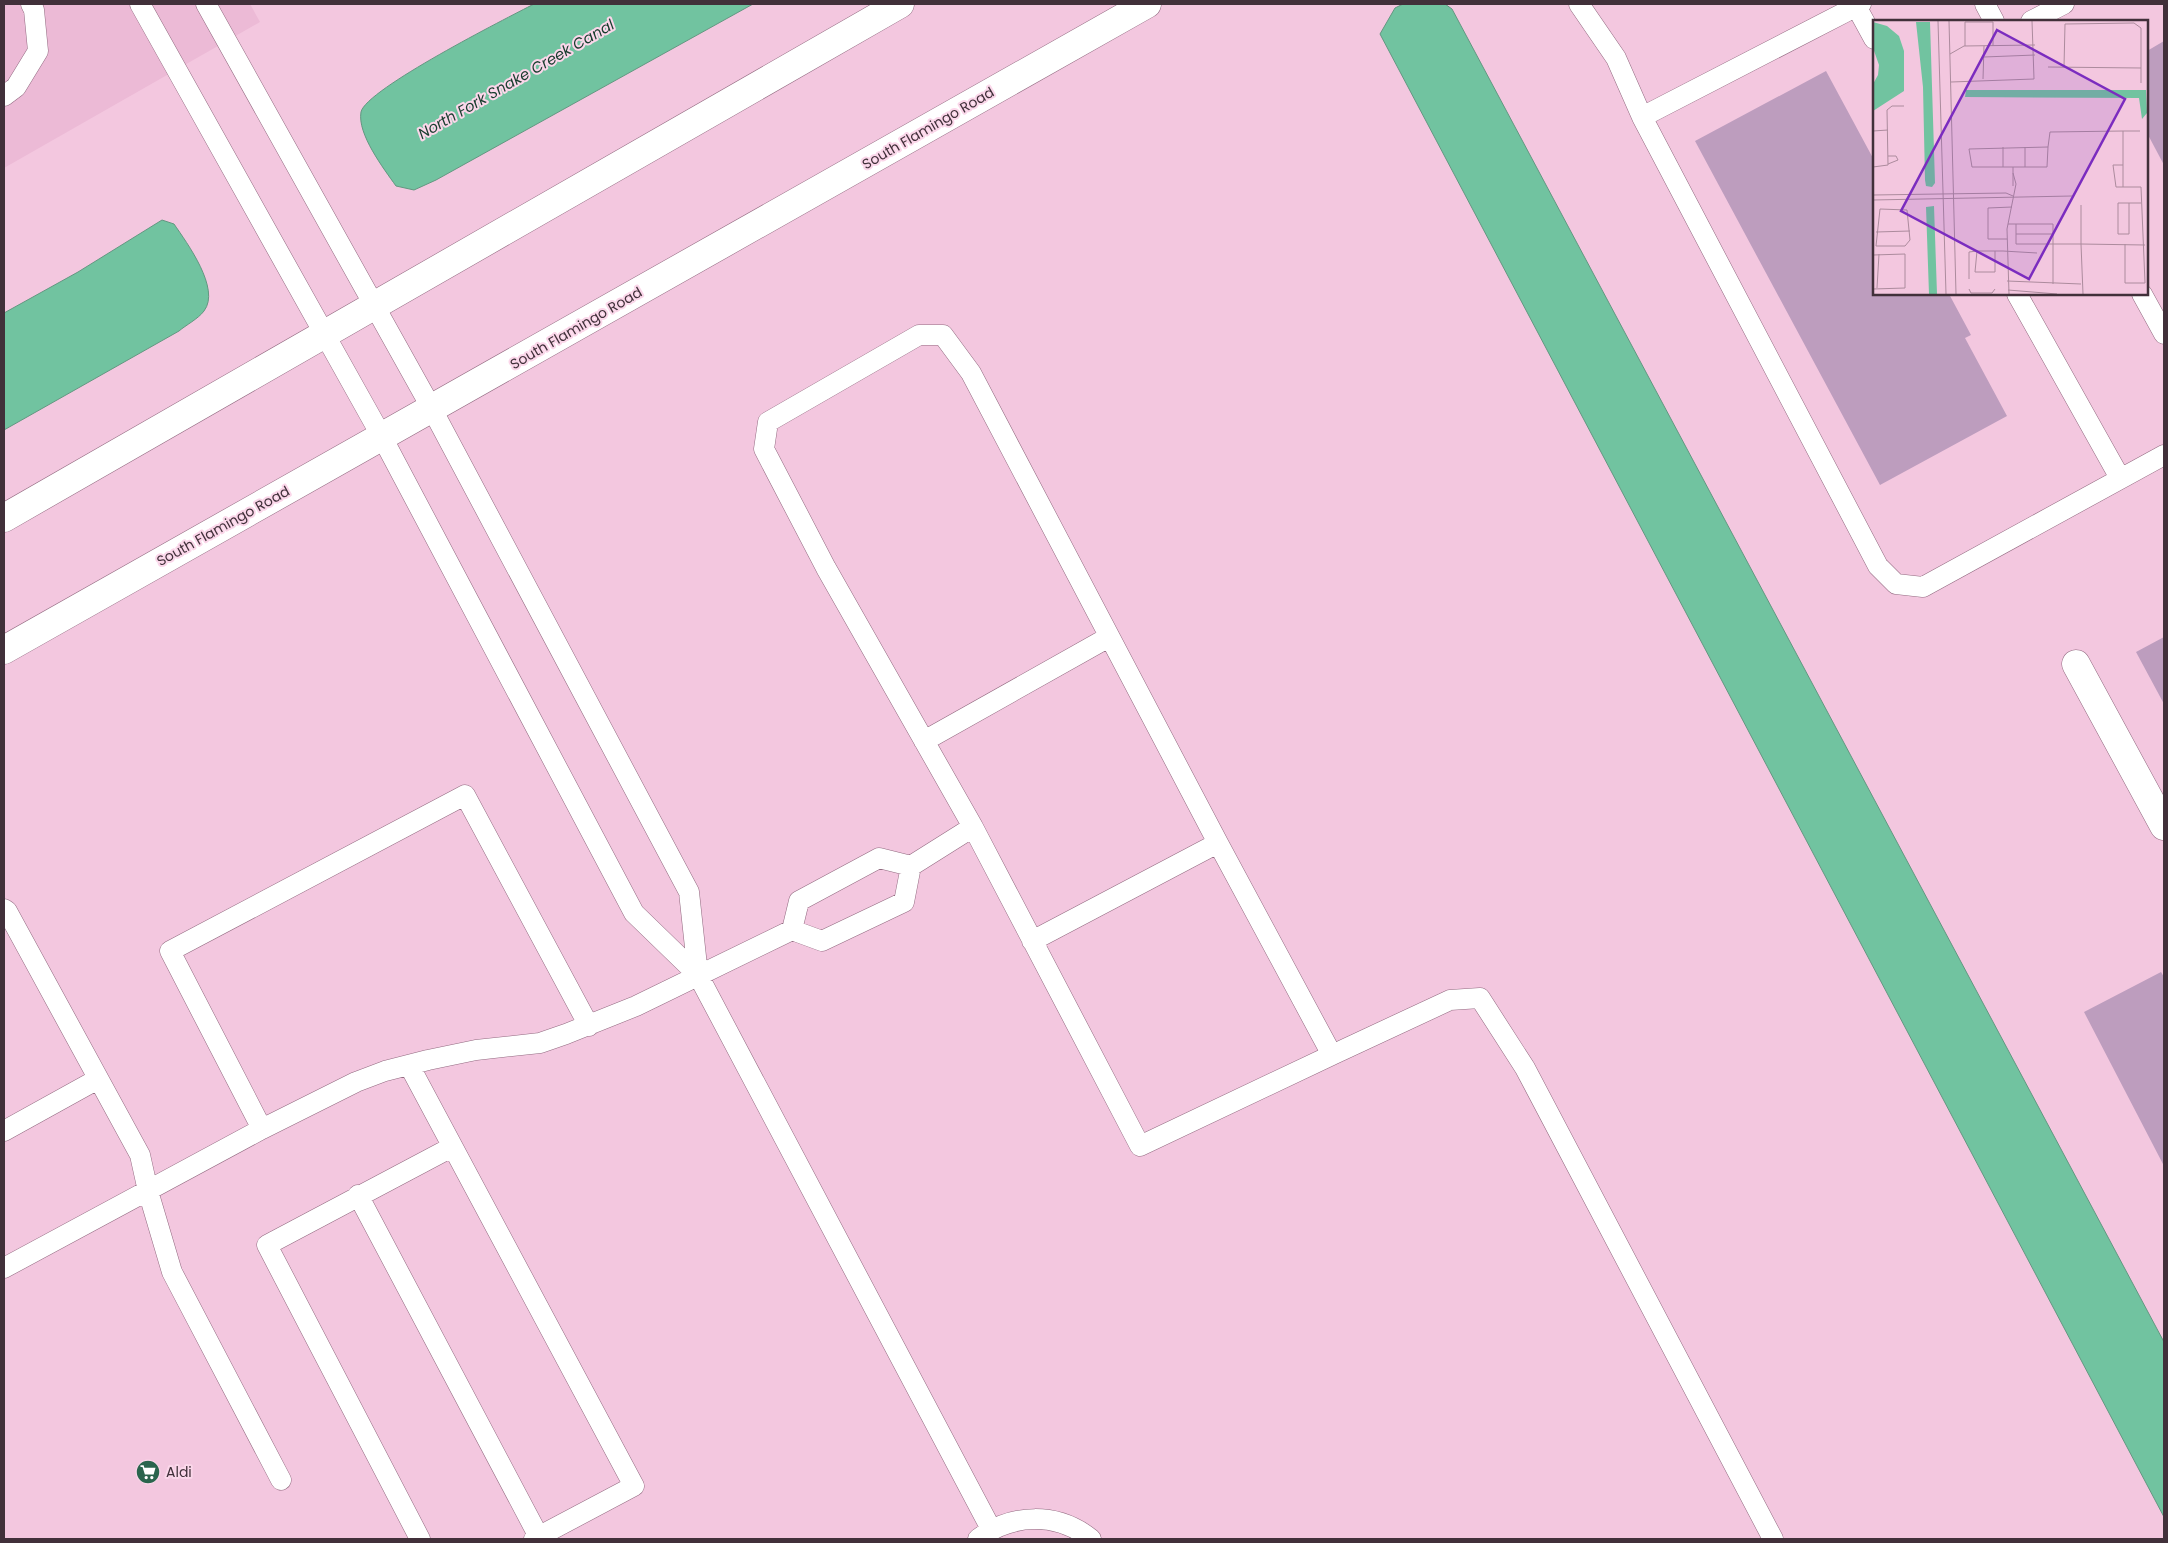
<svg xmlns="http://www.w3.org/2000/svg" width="2168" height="1543" font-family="Poppins,sans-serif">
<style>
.built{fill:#ecbad6}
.water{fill:#71c3a0;stroke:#639781}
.building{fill:#bd9dbe}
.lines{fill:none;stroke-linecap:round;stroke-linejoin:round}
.service-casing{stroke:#926a80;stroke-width:21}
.minor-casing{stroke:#926a80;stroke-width:29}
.secondary-casing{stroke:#926a80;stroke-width:29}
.service{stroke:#fff;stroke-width:20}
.minor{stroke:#fff;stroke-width:28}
.secondary{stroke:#fff;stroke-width:28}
.labels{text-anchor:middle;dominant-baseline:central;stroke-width:4;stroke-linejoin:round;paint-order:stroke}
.street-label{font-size:14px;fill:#41303a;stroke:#fbd7ea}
.poi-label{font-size:14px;fill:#41303a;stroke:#fbd7ea;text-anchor:start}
.water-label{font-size:15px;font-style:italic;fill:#183d2e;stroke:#fbd7ea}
.inset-road{fill:none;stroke:#ac8b9d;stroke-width:1}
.view{fill:#7b2cbf;fill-opacity:0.15;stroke:#7b2cbf;stroke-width:2.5}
.inset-edge{fill:none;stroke:#41303a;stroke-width:2.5}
</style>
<rect width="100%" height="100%" fill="#f3c7df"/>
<path class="built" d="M4,4H250L260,22L4,168Z"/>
<path class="water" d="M534,4H753L436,180L414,190L396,186C384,169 357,134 361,112C366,89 507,18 534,4Z
M1403,4H1445L1452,9L2164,1342V1517L1380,34L1395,8Z
M162,220L174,224C187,243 221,289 204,311C198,319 186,325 179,331L4,430V313L78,272Z"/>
<path class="building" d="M2164,41V165L2147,133V51Z
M1826,71L1874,160V294H1949L1971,335L1965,338L2007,416L1880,485L1695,141Z
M2164,637V704L2136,652Z
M2161,972L2164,977V1166L2084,1012Z"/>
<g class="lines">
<g class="service-casing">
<path id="service" d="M140,4L382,437L634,913L698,975L991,1529
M206,4L432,409L689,892L698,975
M1579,4L1616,58L1642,117L1878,566L1896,584L1923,587L2164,455
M1985,4L1994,21
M1856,6L1874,39
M2031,21L2064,4
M4,96L16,87L38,51L34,10L31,4
M1642,117L1861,4
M2017,294L2120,478
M2142,294L2164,334
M924,741L1109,637
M911,866L973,827L826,568L764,449L768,422L919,335H943L971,373L1218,843L1332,1055L1140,1146L973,827
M4,909L7,911L140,1155L148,1191L172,1272L281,1480
M1032,941L1218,843
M1332,1055L1450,1000L1480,998L1525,1068L1773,1539
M409,1065L634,1486L534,1539
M262,1129L170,951L465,795L589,1026
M4,1131L98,1079
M358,1195L539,1537
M4,1268L262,1129L356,1082L385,1071L428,1060L476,1050L540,1043L566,1034L636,1006L792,930L822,941L904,902L911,866L879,858L799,901L792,930
M420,1539L267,1245L452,1147
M978,1539C1012,1513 1057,1512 1091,1539"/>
</g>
<g class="minor-casing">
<path id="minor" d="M2076,664L2164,826"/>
</g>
<g class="secondary-casing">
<path id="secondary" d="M4,518L900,4
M4,650L1147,4"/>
</g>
<use href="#service" class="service"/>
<use href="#minor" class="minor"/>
<use href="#secondary" class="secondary"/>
</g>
<defs>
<g id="supermarket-disc" transform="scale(1.25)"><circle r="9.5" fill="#2a644d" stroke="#fbd7ea"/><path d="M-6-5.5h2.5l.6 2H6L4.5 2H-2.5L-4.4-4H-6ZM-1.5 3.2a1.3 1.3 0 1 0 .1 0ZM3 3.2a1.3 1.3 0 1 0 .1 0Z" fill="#fff"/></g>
</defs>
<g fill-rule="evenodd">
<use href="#supermarket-disc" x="148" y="1472"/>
</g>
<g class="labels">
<g class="street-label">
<text transform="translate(928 128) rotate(-30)">South Flamingo Road</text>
<text transform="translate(576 328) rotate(-30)">South Flamingo Road</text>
<text transform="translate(223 526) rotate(-29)">South Flamingo Road</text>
</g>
<g class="poi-label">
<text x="166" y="1472">Aldi</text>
</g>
<g class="water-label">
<text transform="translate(516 79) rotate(-30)">North Fork Snake Creek Canal</text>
</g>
</g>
<g transform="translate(1873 20)">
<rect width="275" height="275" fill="#f3c7df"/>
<path d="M0,2L14,6L26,16L31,31V71L0,91V64L5,55L6,45L0,28ZM43,2H57L62,163L59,167L53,166L52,160L50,67ZM93,70H273L274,93L269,99L266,78L92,77ZM61,186L64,274H56L53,187Z" fill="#71c3a0"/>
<path class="inset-road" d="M65,1L73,274M76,1L83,274M92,26V2H120V26M77,34L91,26L162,25M111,37L162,35M175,47L268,48M191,47L192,4L261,3L268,8V63M110,59L111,26M78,62L161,59L159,1M0,111L15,110M130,127V147M175,127L177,112L250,111M15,144L25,140L23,136H15M250,145V111H267M0,147L15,145L14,90L19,86H31M140,147H174L175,127L96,129L99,147H140V153M152,147V127M250,167V145H240L243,167H268L272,263H252V224M0,175L133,173L140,176M0,180L199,176M256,183V214H245V183H268M7,189L34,190L37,220L32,226H3ZM135,204H180V264M143,204V224H208V185M3,212L37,211M143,214H180M134,219H115V188L139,187M122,231V252H102L104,231H130L164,233M0,235L32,234V268L0,269M96,259V232L104,231M134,261L208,264M4,268L6,234M96,269L98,273H119L122,269M135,270L184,274M136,274L134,209L143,164L140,153V166M210,274L208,224L272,225"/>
<path class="view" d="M124,10L252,79L156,259L28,191Z"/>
<rect width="275" height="275" class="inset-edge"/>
</g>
<rect width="2168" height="1543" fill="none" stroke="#41303a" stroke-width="10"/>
</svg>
